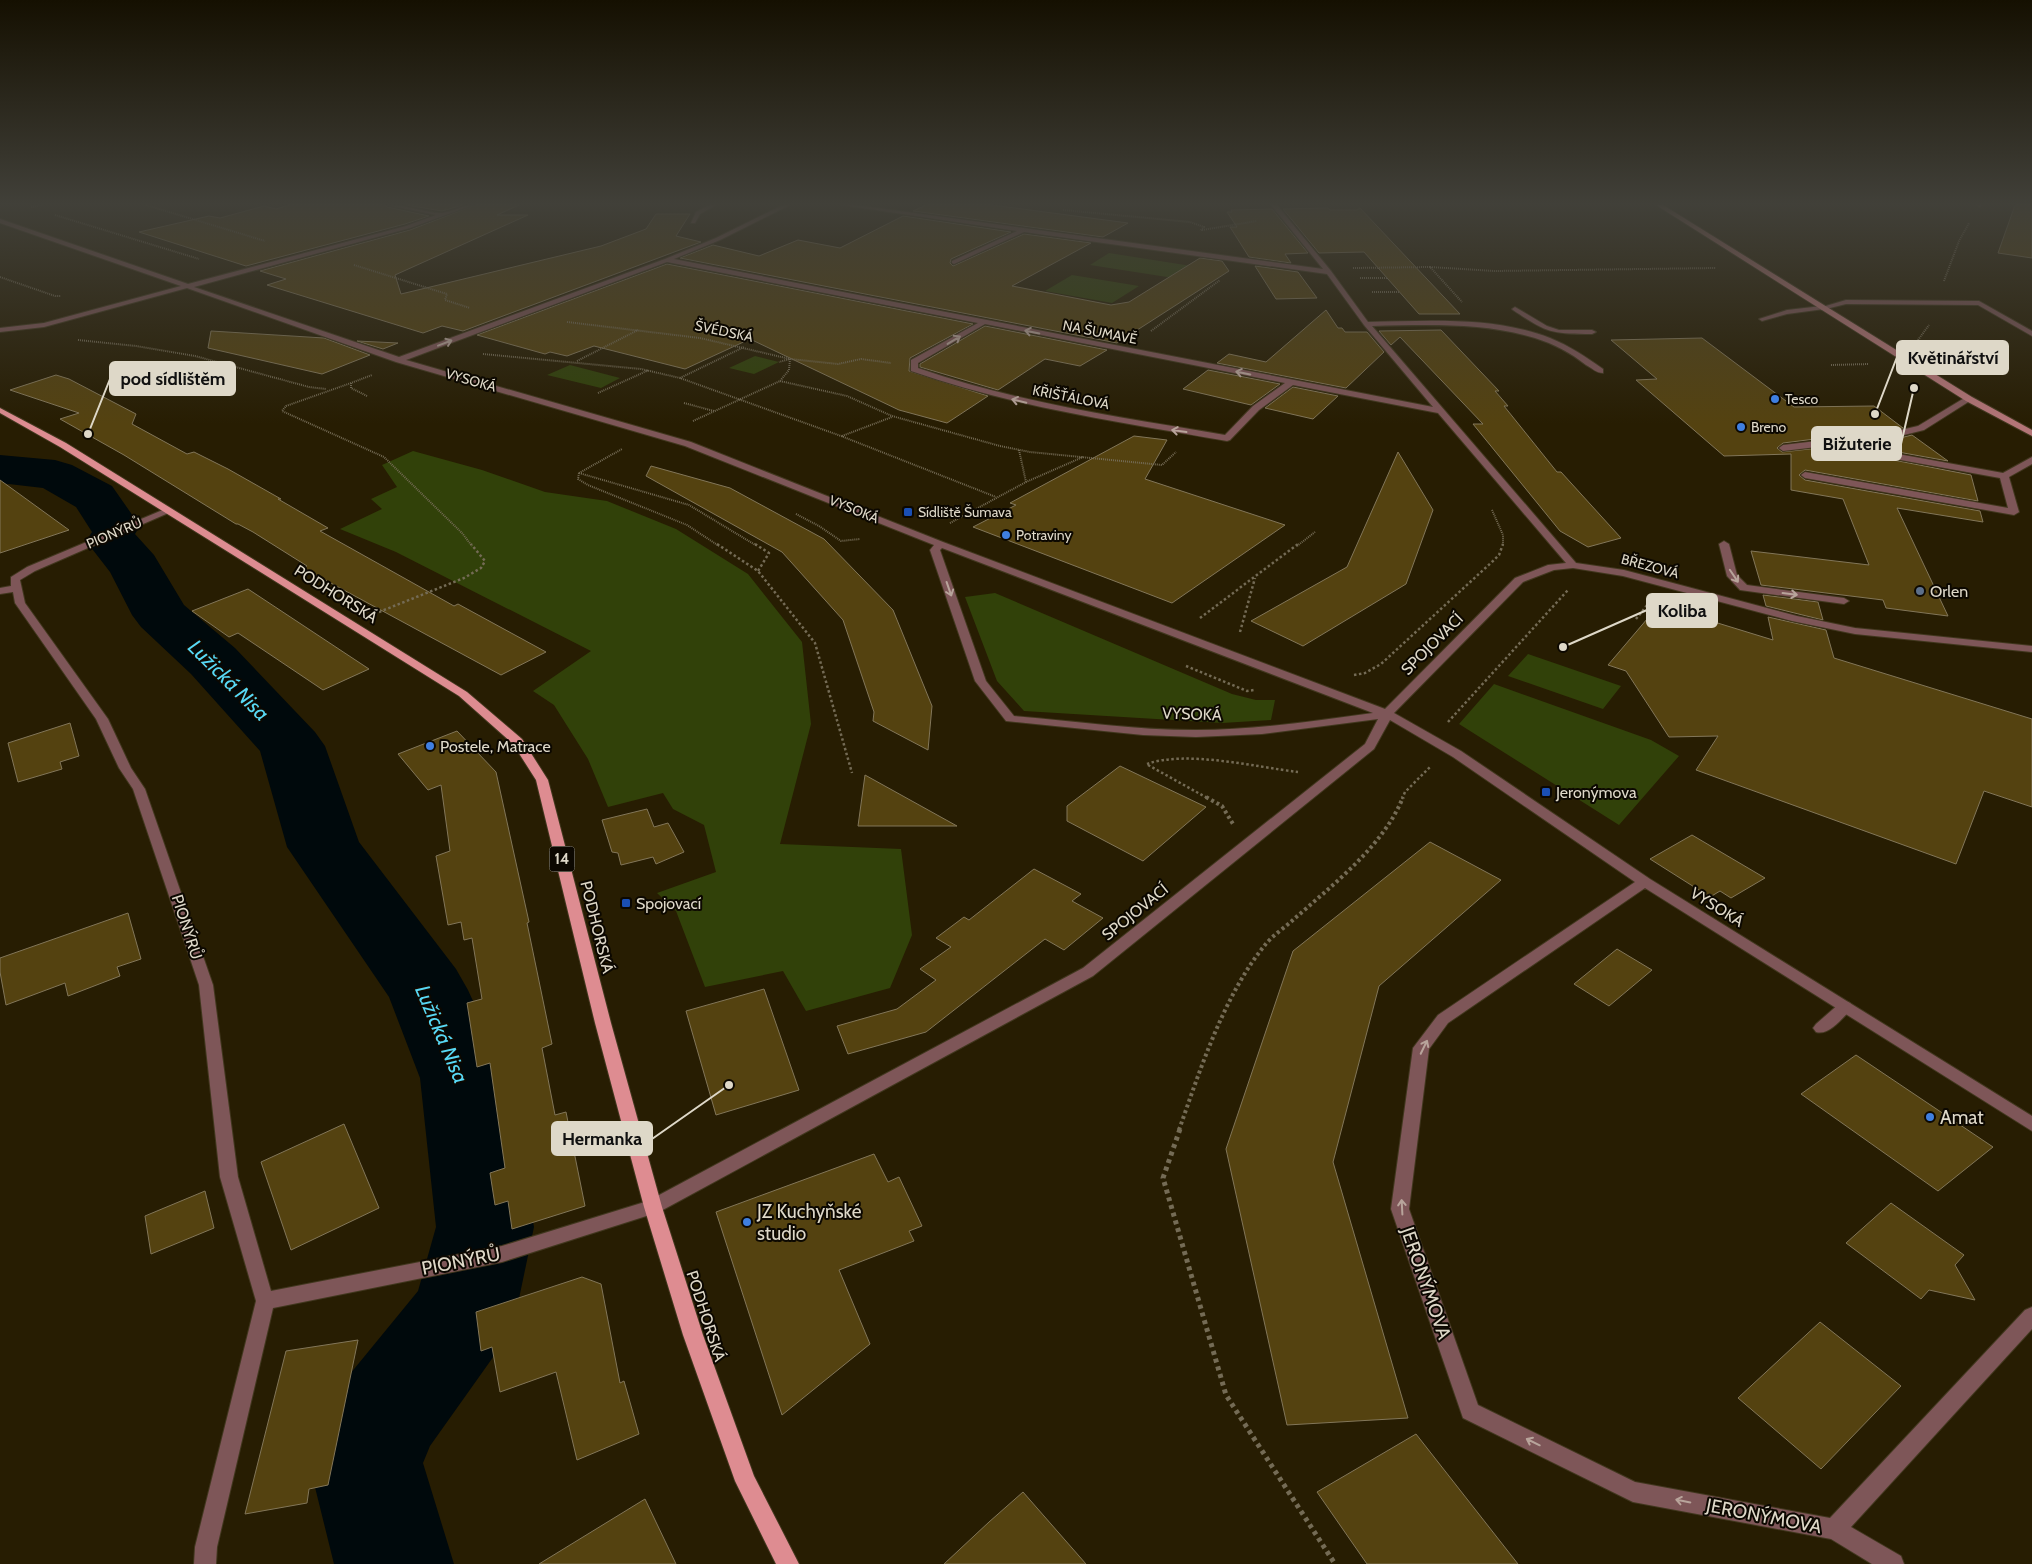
<svg xmlns="http://www.w3.org/2000/svg" width="2032" height="1564" font-family="Cabin,sans-serif">
<style>
.green{fill:#314109}
.lines{fill:none;stroke-linecap:round;stroke-linejoin:round}
.river{fill:#00090c;fill-rule:evenodd}
.building{fill:#544210;stroke:#827659}
.lane-casing{stroke:#41371e;stroke-width:2}
.street-casing{stroke:#41371e;stroke-width:2}
.secondary-casing{stroke:#41371e;stroke-width:2}
.primary-casing{stroke:#41371e;stroke-width:2}
.path-far3{stroke:#746b55;stroke-width:2;stroke-dasharray:1 1;stroke-linecap:butt}
.path-far2{stroke:#746b55;stroke-width:2.5;stroke-dasharray:2.5 2.5;stroke-linecap:butt}
.path-far1{stroke:#746b55;stroke-width:4;stroke-dasharray:3 3;stroke-linecap:butt}
.path{stroke:#746b55;stroke-width:5;stroke-dasharray:4 4;stroke-linecap:butt}
.lane{fill:#7e5658;fill-rule:evenodd}
.street{fill:#7e5658;fill-rule:evenodd}
.secondary{fill:#b47578;fill-rule:evenodd}
.primary{fill:#de8c91;fill-rule:evenodd}
.oneway{stroke:#b8a49b}
.shop-dot{fill:#3f7fe0;stroke:#0c0801;stroke-width:2}
.transit-dot{fill:#1a4fb4;stroke:#0c0801;stroke-width:2}
.service-dot{fill:#5c6f8a;stroke:#0c0801;stroke-width:2}
.labels{text-anchor:middle;dominant-baseline:central;stroke-width:4;stroke-linejoin:round;paint-order:stroke}
.far-street-label{font-size:14px;fill:#ded8c8;stroke:#0c0801}
.far-poi-label{font-size:14px;fill:#ded8c8;stroke:#0c0801;text-anchor:start}
.shield{fill:#0c0801;stroke:#9f9a8c;stroke-width:1}
.shield-label{font-size:15px;font-weight:bold;fill:#ded8c8}
.poi-label{font-size:16px;fill:#ded8c8;stroke:#0c0801;text-anchor:start}
.street-label{font-size:16px;fill:#ded8c8;stroke:#0c0801}
.near-poi-label{font-size:19px;fill:#ded8c8;stroke:#0c0801;text-anchor:start}
.near-street-label{font-size:19px;fill:#ded8c8;stroke:#0c0801}
.near-water-label{font-size:21px;font-style:italic;fill:#58d8f4;stroke:#0c0801}
.leader{fill:none;stroke:#ded8c8;stroke-width:2}
.callout-dot{fill:#ded8c8;stroke:#0c0801;stroke-width:2}
.callout{fill:#ded8c8;stroke:#ded8c8;stroke-width:2}
.callout-label{font-size:18px;text-anchor:middle;font-weight:bold;fill:#111}
</style>
<rect width="100%" height="100%" fill="#271d02"/>
<path class="green" d="M1109,253L1198,267L1180,279L1090,265Z
M1072,275L1139,286L1112,303L1045,291Z
M755,356L779,362L754,374L729,368Z
M570,365L620,378L601,388L547,375Z
M413,451L482,470L545,492L607,501L676,529L748,574L802,642L811,724L780,844L901,849L912,935L890,988L806,1011L783,971L705,987L676,911L657,893L716,872L704,825L673,809L663,793L608,807L588,759L554,705L533,691L591,651L396,552L340,529L382,509L371,499L397,487L382,465Z
M995,593L1232,694L1256,700H1275L1271,720L1222,723L1024,711L997,681L965,597Z
M1528,654L1621,686L1603,709L1508,676Z
M1494,684L1651,740L1679,756L1619,825L1459,724Z"/>
<g class="lines">
<path class="river" d="M0,455L55,460L72,465L112,486L140,526L135,534L154,555L184,605L235,648L315,732L325,746L359,842L456,969L468,990L508,1078L534,1227L516,1313L501,1346L430,1446L423,1463L454,1564H334L309,1463L350,1374L418,1291L436,1227L420,1078L389,997L287,847L260,751L191,674L141,627L132,615L110,572L86,541L92,532L76,507L43,488L0,483Z"/>
</g>
<path class="building" d="M289,205H385L387,207L429,216L405,224L246,266L139,232L209,216L220,218L264,206L276,209Z
M406,205H463L442,211Z
M475,205H519L497,215H528L395,275L401,294L601,246L646,229L656,214H690L676,236L701,242L463,331L442,326L423,333L267,285L286,279L260,271L410,230Z
M926,205H992L1128,223L1103,237L913,211Z
M2015,205H2032V258L1998,253Z
M1328,208L1330,210H1357L1360,208L1460,314H1419L1364,252L1319,253L1283,209Z
M1272,209L1308,253L1285,254L1291,263L1249,257L1230,227H1237L1227,212H1232L1231,210Z
M903,216L1011,232L951,259L950,263L953,266L1024,234L1091,243L1012,286L1111,305L1129,302L1200,258L1222,261L1229,271L1117,343L680,258L713,245L759,256L798,240L840,248Z
M667,264L973,324L910,358L909,371L988,396L947,423L899,410L750,339L685,369L594,346L567,356L550,352L545,354L477,335Z
M1255,266L1298,272L1317,298L1276,299Z
M1326,310L1338,328H1342L1345,332H1367L1384,352L1346,388L1217,363L1229,354L1266,362Z
M985,326L1107,350L1080,366L1045,359L998,390L920,367V364Z
M1441,330L1499,391H1495L1508,406H1504L1557,472H1561L1621,538L1588,547L1560,531L1473,424H1483L1400,337L1391,345L1379,331Z
M211,331L324,338L370,355L322,374L208,348Z
M1702,338L1794,407L1874,406L1903,428L1783,443L1777,448L1782,452L1892,440L1912,435L1948,461L1887,450L1882,452L1883,458L1971,475L1978,501L1805,470L1799,475L1805,480L1980,511L1983,522L1897,508L1948,616L1886,608L1883,600L1761,585L1751,551L1869,565L1843,499L1791,490V454L1724,456L1636,380L1657,379L1611,340Z
M357,341L398,343L383,349Z
M1208,370L1280,384L1251,405L1183,389Z
M56,375L69,379L136,414L132,424L187,454L194,452L228,469L281,499H278L328,528L320,531L454,606L458,604L546,652L501,675L303,568L307,566L253,532L238,524H236L124,455L60,419L79,413L10,390Z
M1293,387L1338,396L1313,419L1265,408Z
M1134,436L1167,440L1145,479L1285,525L1172,603L973,527L1016,505L1010,503Z
M1398,452L1433,510L1406,584L1303,646L1251,621L1347,567Z
M651,466L730,488L824,539L893,610L932,706L928,750L873,721L874,712L843,620L782,552L646,476Z
M0,480L69,530L0,553Z
M248,589L369,669L323,690L238,633L229,637L192,611Z
M1763,595L1818,602L1823,620L1766,606Z
M1659,605L1773,640L1768,617L1826,630L1834,658L2032,719V807L1984,791L1956,864L1696,770L1718,736L1669,737L1626,671L1608,665Z
M70,723L79,756L60,762L62,769L18,782L8,743Z
M457,731L496,772L529,922L527,923L552,1044L542,1048L555,1115L566,1112L585,1206L512,1229L508,1201L495,1205L490,1173L505,1168L490,1063L477,1067L467,1003L482,999L472,938L464,940L461,922L448,925L436,856L450,851L441,785L428,790L398,754Z
M1120,766L1206,807L1143,861L1067,821V806Z
M865,775L957,826H858Z
M647,809L654,827L668,823L684,852L656,864L653,857L621,865L618,853L612,852L602,820Z
M1692,835L1765,878L1731,898L1720,891L1710,897L1650,859Z
M1430,842L1501,880L1379,986L1333,1162L1408,1418L1287,1425L1226,1149L1293,951Z
M1034,869L1081,894L1072,901L1103,918L1064,950L1045,939L926,1032L848,1054L837,1026L897,1009L936,980L920,969L951,947L936,938L964,917L969,920Z
M128,913L141,959L117,967L120,976L68,996L65,983L6,1005L0,972V958Z
M1617,949L1652,970L1609,1006L1574,984Z
M764,989L799,1090L716,1115L686,1011Z
M1856,1055L1993,1147L1938,1191L1801,1094Z
M344,1124L379,1208L291,1250L261,1162Z
M874,1154L888,1182L899,1177L922,1226L909,1231L914,1241L839,1270L870,1344L782,1415L716,1212Z
M205,1191L214,1228L151,1254L145,1216Z
M1891,1203L1964,1255L1955,1265L1975,1300L1929,1290L1921,1299L1846,1243Z
M582,1277L601,1284L620,1383L624,1381L639,1434L577,1460L556,1372L500,1392L492,1347L481,1351L476,1312Z
M1820,1322L1901,1386L1821,1469L1738,1398Z
M358,1340L328,1485L309,1489L307,1503L245,1514L286,1351Z
M1416,1434L1518,1564H1367L1317,1492Z
M1023,1492L1086,1564H944L989,1522Z
M645,1499L676,1564H539Z"/>
<g class="lines">
<g class="lane-casing">
<path id="lane" d="M709,205H716L700,214L695,223H691L696,212Z
M1846,300L1979,301L2032,331V336L1978,305L1846,304L1822,310L1819,308Z
M1515,307L1547,326L1559,330H1592L1596,332L1592,334C1551,334 1547,333 1513,310L1512,309Z
M1887,452L2003,473L2032,457V464L2009,477L2019,512L2014,515L1805,478L1801,475L1805,472L2008,508L2000,478L1884,457V453Z
M1724,541L1729,544L1737,575L1747,585L1844,598L1849,601L1844,604L1740,590L1727,576L1719,544Z
M1845,1001L1850,1003L1853,1007L1850,1011C1841,1019 1829,1036 1816,1032L1813,1028L1816,1024L1840,1003Z"/>
</g>
<g class="street-casing">
<path id="street" d="M387,205C405,204 428,214 442,213C453,212 462,205 473,205L410,228L194,287L399,357L665,259L716,238L783,205H790L720,240L674,259L1433,407L1364,325L1327,274L1024,232L954,264L952,263V261L1017,231L842,205H856L1323,269L1271,205H1277L1331,271L1368,322C1428,321 1493,316 1550,338C1570,346 1586,357 1603,369V373C1596,373 1592,368 1586,365C1571,353 1554,344 1535,338C1482,322 1426,325 1372,326L1576,563L1624,570L1797,616L1855,628L2032,646V652L1855,634L1792,621L1623,576L1573,568L1554,570L1523,582L1394,713L1461,751L1650,879L2032,1116V1131L1645,888L1448,1023L1429,1049L1409,1209L1478,1405L1635,1482L1830,1518L2025,1310L2032,1307V1329L1851,1527L1901,1556L1904,1564H1872L1831,1539L1633,1502L1463,1418L1391,1209L1413,1048L1438,1015L1635,882L1453,757L1390,720L1374,749L1093,976L659,1212L502,1262L273,1308L217,1547L216,1564H194L195,1547L256,1301L220,1177L199,985L133,789L119,768L96,719L15,603L13,592L0,594V588L11,586V577L27,567L165,509H171L173,511L35,571L20,580L25,603L108,719L131,768L145,789L213,985L238,1177L271,1291L502,1246L648,1201L1083,968L1365,744L1378,719L1262,734L1196,737L1143,735L1006,721L975,681L930,550L934,545L685,446L396,362L187,288L44,327L0,332V328L44,323L181,286L0,223V219L188,284L406,226L436,215ZM667,262L978,323L911,360V371C1014,407 1120,422 1227,441L1230,440L1259,410L1293,385L1438,413L1566,563L1548,565L1515,578L1385,709L943,542L691,442L406,360ZM985,324L1285,383L1253,406L1225,435C1121,417 1018,403 918,368V363ZM942,548L1373,713C1314,721 1255,730 1196,730C1135,730 1074,721 1014,716L986,681L940,550Z
M1976,205H1983L1980,207Z
M1822,306L1824,307V309L1787,314L1762,321L1759,319L1787,310Z
M1966,397L1973,399L1924,430L1892,438L1783,451L1779,448L1783,445L1892,432L1918,426Z"/>
</g>
<g class="secondary-casing">
<path id="secondary" d="M1656,205H1663L1972,397L2032,430V436L1966,401Z"/>
</g>
<g class="primary-casing">
<path id="primary" d="M0,408L66,443L467,692L522,739L548,780L611,1023L662,1207L703,1335L754,1476L799,1564H776L735,1481L683,1335L644,1207L595,1023L536,780L513,744L459,696L60,447L0,413Z"/>
</g>
<path class="path-far3" d="M146,205L265,241
M31,207L42,205
M1063,210L1190,222L1204,227L1200,231
M55,215L199,259
M1202,230L1257,221
M354,265L447,294L445,300L470,308
M1430,267L1494,271L1716,268
M1353,268L1430,267L1462,302
M0,277L55,296H61
M1360,278H1387
M1944,281L1959,241L1969,223
M1372,292H1399
M567,322L700,338L790,359L838,364L861,359L891,363
M1151,331L1220,280
M78,340L136,346L195,356L309,387L326,389
M1918,340L1929,325
M483,354L641,369L680,378L841,436L996,497
M577,361L638,330
M1831,365L1869,364
M680,378L744,347
M780,381L847,396L892,416L1000,446L1030,452L1162,465L1176,452
M351,383L286,406L282,411L384,457L462,533L472,546
M598,393L649,370
M367,396L351,388V383L372,375
M684,403L714,411
M693,421L780,381L789,370L790,359L779,362
M842,436L892,417
M1019,450L1026,482
M579,473L578,479L588,485L687,525L719,546
M579,473L622,449
M579,473L689,505L757,546
M1492,510L1503,535V546
M796,514L819,526L841,541L860,539
M950,523L1026,482L1083,457
M1297,546L1315,532"/>
<path class="path-far2" d="M717,544L758,571L815,643L852,773
M755,544L769,553L758,571
M379,612L464,578L481,568L485,561L471,544
M1200,618L1298,544
M1636,619L1648,604
M1240,632L1255,578
M1186,666L1247,691L1254,690
M1354,675L1365,673L1381,664L1493,561L1499,555L1503,544
M1448,722L1568,590
M1147,764C1186,750 1256,767 1298,772
M1148,765L1209,799
M1402,799L1405,792L1430,767"/>
<path class="path-far1" d="M1206,797L1222,806L1233,824
M1179,1130C1200,1070 1224,995 1265,945C1272,936 1284,928 1293,920C1331,886 1384,846 1403,797"/>
<path class="path" d="M1180,1129L1163,1178L1226,1395L1335,1564"/>
<use href="#lane" class="lane"/>
<use href="#street" class="street"/>
<use href="#secondary" class="secondary"/>
<use href="#primary" class="primary"/>
</g>
<defs><path id="oneway-shaft" d="M-6 0H5M1.5-3L5.5 0L1.5 3" fill="none" stroke-width="1.6" stroke-linecap="round" stroke-linejoin="round" transform="scale(1.25)"/></defs>
<g class="oneway">
<use href="#oneway-shaft" transform="translate(1032 332) rotate(-169)"/>
<use href="#oneway-shaft" transform="translate(954 340) rotate(-31)"/>
<use href="#oneway-shaft" transform="translate(445 343) rotate(-21)"/>
<use href="#oneway-shaft" transform="translate(1243 373) rotate(-169)"/>
<use href="#oneway-shaft" transform="translate(1019 401) rotate(-167)"/>
<use href="#oneway-shaft" transform="translate(1179 431) rotate(-172)"/>
<use href="#oneway-shaft" transform="translate(1734 576) rotate(56)"/>
<use href="#oneway-shaft" transform="translate(949 589) rotate(71)"/>
<use href="#oneway-shaft" transform="translate(1790 594) rotate(7)"/>
<use href="#oneway-shaft" transform="translate(1424 1047) rotate(-64)"/>
<use href="#oneway-shaft" transform="translate(1402 1207) rotate(-93)"/>
<use href="#oneway-shaft" transform="translate(1533 1442) rotate(-154)"/>
<use href="#oneway-shaft" transform="translate(1683 1501) rotate(-169)"/>
</g>
<linearGradient id="sky" x2="0" y2="1"><stop stop-color="#151001"/><stop offset="0.48" stop-color="#414039"/><stop offset="1" stop-color="#414039" stop-opacity="0"/></linearGradient>
<rect width="2032" height="424" fill="url(#sky)"/>
<g class="shop-dot">
<circle cx="1775" cy="399" r="5"/>
<circle cx="1741" cy="427" r="5"/>
<circle cx="1006" cy="535" r="5"/>
<circle cx="430" cy="746" r="5"/>
<circle cx="1930" cy="1117" r="5"/>
<circle cx="747" cy="1222" r="5"/>
</g>
<g class="transit-dot">
<rect x="903" y="507" width="10" height="10" rx="2.5"/>
<rect x="1541" y="787" width="10" height="10" rx="2.5"/>
<rect x="621" y="898" width="10" height="10" rx="2.5"/>
</g>
<circle class="service-dot" cx="1920" cy="591" r="5"/>
<g class="labels">
<g class="far-street-label">
<text transform="translate(724 331) rotate(12)">ŠVÉDSKÁ</text>
<text transform="translate(1100 332) rotate(11)">NA ŠUMAVĚ</text>
<text transform="translate(471 380) rotate(16)">VYSOKÁ</text>
<text transform="translate(1071 397) rotate(11)">KŘIŠŤÁLOVÁ</text>
<text transform="translate(854 509) rotate(22)">VYSOKÁ</text>
<text transform="translate(114 533) rotate(-23)">PIONÝRŮ</text>
<text transform="translate(1650 566) rotate(15)">BŘEZOVÁ</text>
</g>
<g class="far-poi-label">
<text x="1785" y="399">Tesco</text>
<text x="1751" y="427">Breno</text>
<text x="918" y="512">Sídliště Šumava</text>
<text x="1016" y="535">Potraviny</text>
</g>
<rect class="shield" x="549.5" y="846.5" width="25" height="25" rx="4"/>
<g class="shield-label">
<text x="562" y="859">14</text>
</g>
<g class="poi-label">
<text x="1930" y="591">Orlen</text>
<text x="440" y="746">Postele, Matrace</text>
<text x="1556" y="792">Jeronýmova</text>
<text x="636" y="903">Spojovací</text>
</g>
<g class="street-label">
<text transform="translate(336 594) rotate(32)">PODHORSKÁ</text>
<text transform="translate(1432 644) rotate(-45)">SPOJOVACÍ</text>
<text transform="translate(1192 714) rotate(2)">VYSOKÁ</text>
<text transform="translate(1717 907) rotate(32)">VYSOKÁ</text>
<text transform="translate(1135 912) rotate(-39)">SPOJOVACÍ</text>
<text transform="translate(187 927) rotate(72)">PIONÝRŮ</text>
<text transform="translate(597 927) rotate(76)">PODHORSKÁ</text>
<text transform="translate(706 1316) rotate(72)">PODHORSKÁ</text>
</g>
<g class="near-poi-label">
<text x="1940" y="1117">Amat</text>
<text x="757" y="1211">JZ Kuchyňské<tspan x="757" dy="22">studio</tspan></text>
</g>
<g class="near-street-label">
<text transform="translate(461 1261) rotate(-11)">PIONÝRŮ</text>
<text transform="translate(1426 1283) rotate(71)">JERONÝMOVA</text>
<text transform="translate(1764 1516) rotate(11)">JERONÝMOVA</text>
</g>
<g class="near-water-label">
<text transform="translate(229 680) rotate(45)">Lužická Nisa</text>
<text transform="translate(442 1034) rotate(67)">Lužická Nisa</text>
</g>
</g>
<path class="leader" d="M1875 414L1897 357M88 434L110 379M1914 388L1901 444M1563 647L1647 610M729 1085L652 1139"/>
<g class="callout-dot">
<circle cx="1875" cy="414" r="5"/>
<circle cx="88" cy="434" r="5"/>
<circle cx="1914" cy="388" r="5"/>
<circle cx="1563" cy="647" r="5"/>
<circle cx="729" cy="1085" r="5"/>
</g>
<g class="callout">
<rect x="1897" y="341" width="111" height="33" rx="5"/>
<rect x="110" y="362" width="125" height="33" rx="5"/>
<rect x="1812" y="427" width="89" height="33" rx="5"/>
<rect x="1647" y="594" width="70" height="33" rx="5"/>
<rect x="552" y="1122" width="100" height="33" rx="5"/>
</g>
<g class="callout-label">
<text x="1953" y="364">Květinářství</text>
<text x="173" y="385">pod sídlištěm</text>
<text x="1857" y="450">Bižuterie</text>
<text x="1682" y="617">Koliba</text>
<text x="602" y="1145">Hermanka</text>
</g>
</svg>
